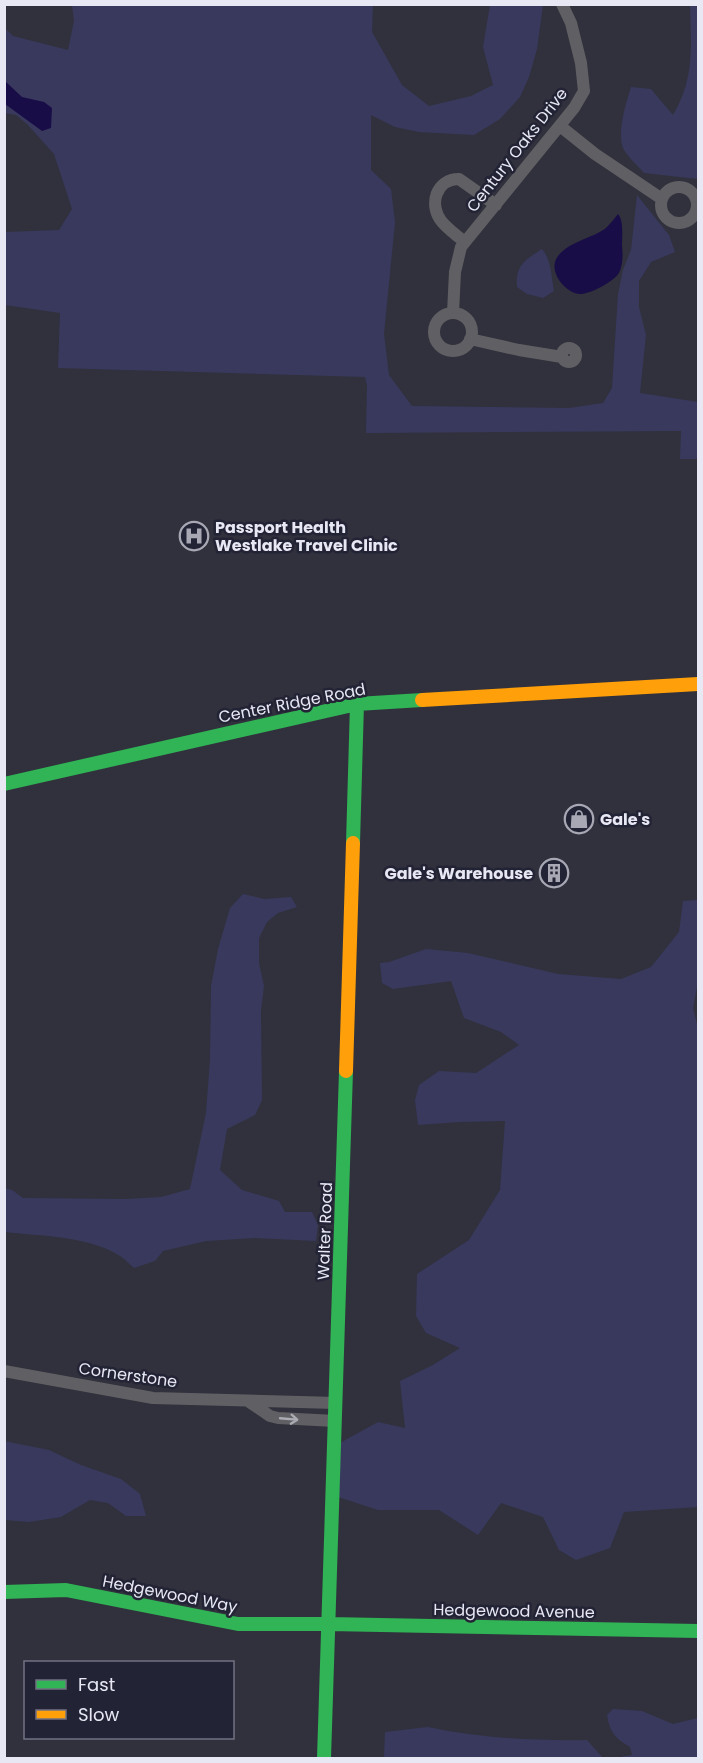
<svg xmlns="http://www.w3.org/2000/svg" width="703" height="1763" font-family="Poppins,sans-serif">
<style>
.green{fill:#39395e}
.water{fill:#190d47}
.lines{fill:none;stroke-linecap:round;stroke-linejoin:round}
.street{stroke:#606064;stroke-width:12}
.fast{stroke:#30b455;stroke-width:14}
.slow{stroke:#ff9f0a;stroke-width:14}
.oneway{stroke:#aaabb3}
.labels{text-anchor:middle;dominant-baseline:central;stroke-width:5;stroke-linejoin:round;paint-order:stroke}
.street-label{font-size:16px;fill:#e7e8f4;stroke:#232336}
.poi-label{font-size:16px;font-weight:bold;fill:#e7e8f4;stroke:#232336;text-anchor:start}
</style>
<rect width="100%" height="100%" fill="#30313c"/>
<path class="green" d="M72,5H373L372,32L402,85L429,106L471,96L493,85L483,47L490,5H543L537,49L529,77L520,97L500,119L474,135L419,132L395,127L371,115V170L391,189L395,222L384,334L389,375L412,406L569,408L603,403L612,388L618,294L623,270L631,250L637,195L669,235L675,252L651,262L639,281V307L646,335L640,393L698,402V459H680L681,431L366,433L367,386L365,377L58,368L60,313L5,305V232L59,230L72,209L54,154L27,124L16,115L5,113L4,27L13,36L68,50L74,21Z
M690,5H698V179L644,173C638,166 629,158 624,150C616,135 626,103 631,87L651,89L673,115C695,78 691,46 690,5Z
M542,249C552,261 551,276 554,291L543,298L527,294L517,287C515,265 525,260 542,249Z
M243,894L264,899L291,897L297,907L278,913L267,922L259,938V963L264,986L261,1011L262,1100L255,1115L227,1129L220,1170L242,1190L279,1201L285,1212H312L318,1225L316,1241L255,1238L206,1241L163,1251L155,1261L134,1268C129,1264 125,1259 120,1256C90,1236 39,1236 5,1232V1188L12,1190L23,1198L126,1199L161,1197L190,1189L206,1113L210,1059L211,986L218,949L230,908Z
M698,900V982L693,1008L698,1028V1507L624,1512L610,1548L576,1560L559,1550L543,1517L501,1503L478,1535L439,1510H378L335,1496L338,1444L378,1422L405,1428L400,1381L433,1365L460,1348L426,1333L416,1316L417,1274L469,1240L500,1190L505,1121L460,1122L418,1125L415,1100L419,1085L439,1071L476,1073L519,1045L501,1032L464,1018L451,981L393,989L382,983L380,963L389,962L426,949L468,953L558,974L621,979L651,967L679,932L683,901Z
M4,1441L49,1450L81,1465L121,1479L140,1494L146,1516H126L108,1503L90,1500L61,1517L29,1522L5,1520Z
M613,1709L642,1711L673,1724L698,1718V1758H614L632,1755L630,1747C615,1738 610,1733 607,1715Z
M428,1727C480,1738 534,1741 587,1740L603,1758H384L385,1732Z"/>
<path class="water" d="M5,81L22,97L44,102L52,108L51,128L42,131L5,104Z
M618,214C624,221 622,236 622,246C623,254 623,265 619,273C613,282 589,295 579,294C564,292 547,270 558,256C570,241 591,239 606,228C610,224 614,219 618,214Z"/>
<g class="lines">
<path class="street" d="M560,126L595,154L662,199
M661 205a18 18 0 1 1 36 0a18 18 0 1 1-36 0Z
M465,242C457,236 449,230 442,222C428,205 436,179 459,179L496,205
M453,313L455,272L461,247L574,108L584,91L581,63L571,23L562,4
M434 332a19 19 0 1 1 38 0a19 19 0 1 1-38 0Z
M470,339L519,350L562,357
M562 355a7 7 0 1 1 14 0a7 7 0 1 1-14 0Z
M4,1371L153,1398L336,1403
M248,1401L270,1416L278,1418L335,1421"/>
<path class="fast" d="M4,784L357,704L422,700
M353,843L357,704
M4,1592L66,1590L238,1624H329L698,1631
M324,1758L346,1071"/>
<path class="slow" d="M422,700L698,684
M346,1071L353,843"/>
</g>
<defs><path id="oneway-shaft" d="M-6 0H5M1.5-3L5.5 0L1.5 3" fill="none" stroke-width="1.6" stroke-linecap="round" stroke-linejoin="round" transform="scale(1.5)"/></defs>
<use class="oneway" href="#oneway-shaft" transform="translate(289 1419) rotate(5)"/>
<defs>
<g id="hospital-ring" transform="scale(1.5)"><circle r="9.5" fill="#232336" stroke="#a7a8b4" stroke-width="1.5"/><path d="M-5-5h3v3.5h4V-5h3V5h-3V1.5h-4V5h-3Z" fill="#a7a8b4"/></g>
<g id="shop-ring" transform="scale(1.5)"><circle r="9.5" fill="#232336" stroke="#a7a8b4" stroke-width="1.5"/><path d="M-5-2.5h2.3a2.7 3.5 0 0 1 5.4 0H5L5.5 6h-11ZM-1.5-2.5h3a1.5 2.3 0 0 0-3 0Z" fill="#a7a8b4"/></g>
<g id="building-ring" transform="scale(1.5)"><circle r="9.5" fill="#232336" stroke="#a7a8b4" stroke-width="1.5"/><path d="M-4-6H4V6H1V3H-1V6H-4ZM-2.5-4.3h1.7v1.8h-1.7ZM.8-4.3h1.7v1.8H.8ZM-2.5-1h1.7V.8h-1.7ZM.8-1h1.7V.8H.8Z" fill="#a7a8b4"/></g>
</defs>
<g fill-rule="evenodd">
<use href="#hospital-ring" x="194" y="536"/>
<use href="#shop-ring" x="579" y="819"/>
<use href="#building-ring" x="554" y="873"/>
</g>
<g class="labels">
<g class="street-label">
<text transform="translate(517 150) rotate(-52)">Century Oaks Drive</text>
<text transform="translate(292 703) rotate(-11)">Center Ridge Road</text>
<text transform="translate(325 1231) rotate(-88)">Walter Road</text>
<text transform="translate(128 1375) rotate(8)">Cornerstone</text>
<text transform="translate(170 1594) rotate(11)">Hedgewood Way</text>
<text transform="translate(514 1611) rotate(1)">Hedgewood Avenue</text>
</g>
<g class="poi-label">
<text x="215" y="527">Passport Health<tspan x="215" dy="18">Westlake Travel Clinic</tspan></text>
<text x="600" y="819">Gale's</text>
<text x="533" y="873" text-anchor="end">Gale's Warehouse</text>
</g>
</g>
<rect width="703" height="1763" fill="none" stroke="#e7e8f4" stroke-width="12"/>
<rect x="24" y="1661" width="210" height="78" fill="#232336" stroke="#717282" stroke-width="1.5"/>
<rect x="36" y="1680" width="30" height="9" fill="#30b455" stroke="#717282" stroke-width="1.5"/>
<text x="78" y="1691" font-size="18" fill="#e7e8f4">Fast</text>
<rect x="36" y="1710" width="30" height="9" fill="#ff9f0a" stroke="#717282" stroke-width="1.5"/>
<text x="78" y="1721" font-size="18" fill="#e7e8f4">Slow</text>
</svg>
